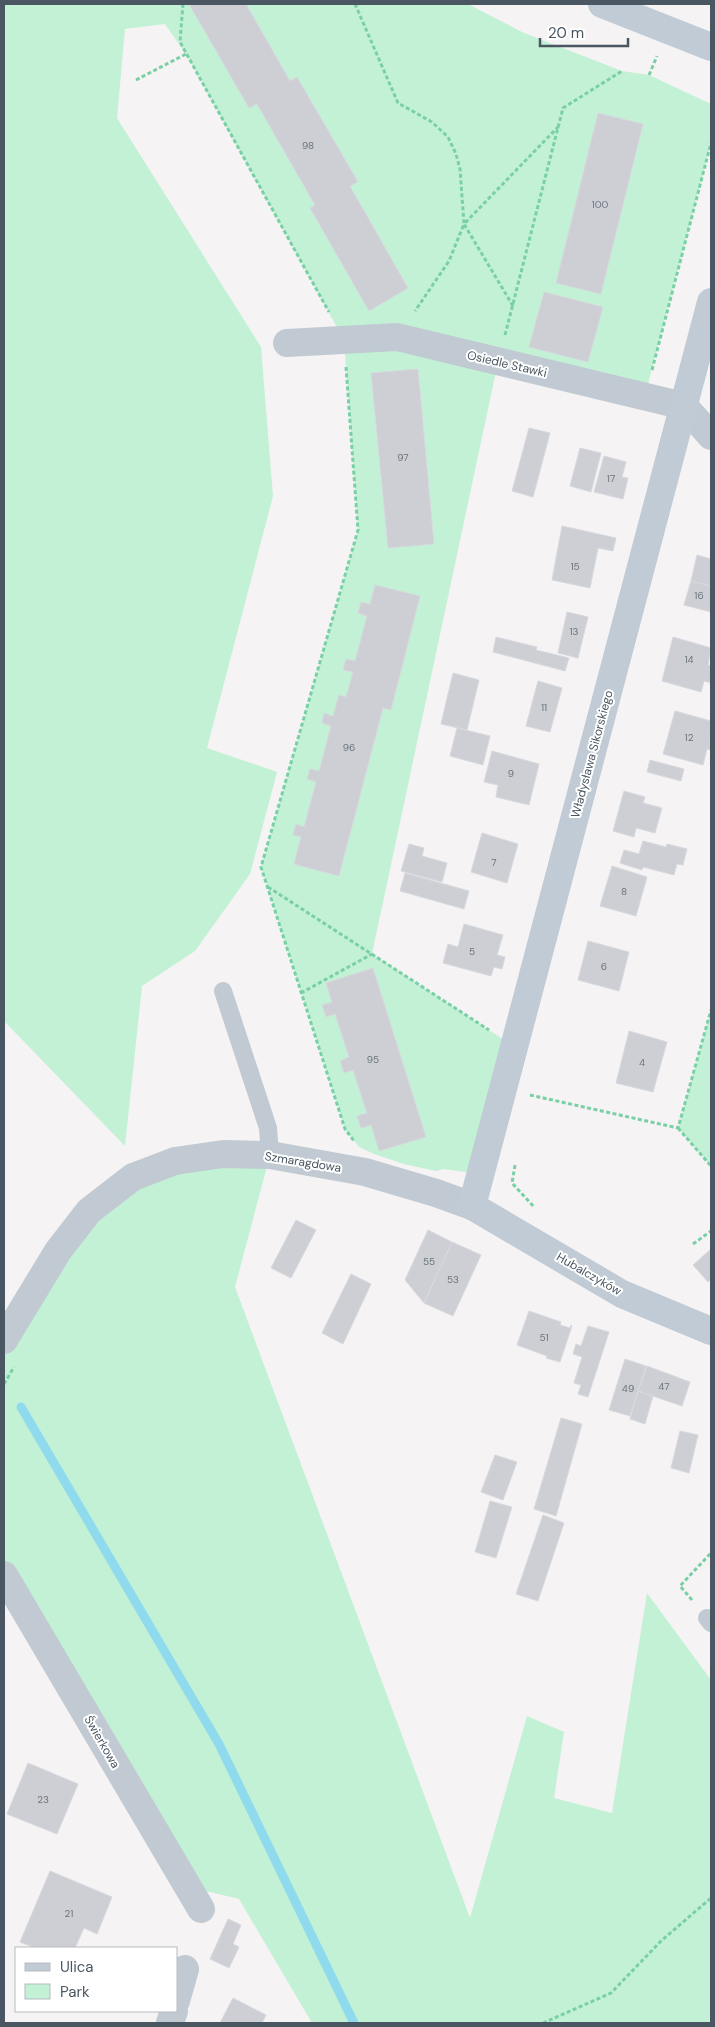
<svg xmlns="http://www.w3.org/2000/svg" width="715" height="2027" font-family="'DM Sans',sans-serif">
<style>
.green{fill:#c3f1d5}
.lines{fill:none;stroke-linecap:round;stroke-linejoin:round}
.stream{stroke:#90daee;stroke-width:9}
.building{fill:#cdcfd5;stroke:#d7d9de}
.path{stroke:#7ad0a6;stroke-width:3;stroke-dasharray:4 2.5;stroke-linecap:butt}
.lane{stroke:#c1cad2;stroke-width:18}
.street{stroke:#c1cad2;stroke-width:28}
.secondary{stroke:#c1cbd6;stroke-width:28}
.labels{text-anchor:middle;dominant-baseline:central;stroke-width:4;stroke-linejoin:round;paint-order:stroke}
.number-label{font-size:10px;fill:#6b747e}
.street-label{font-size:12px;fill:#4a5661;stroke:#fff}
</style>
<rect width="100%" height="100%" fill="#f5f3f3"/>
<path class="green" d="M4,4H468L524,33L622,71L649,75L711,104V143L648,384L501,348L372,954L515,1047L480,1174L444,1169L436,1171L404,1164L374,1154L359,1147L345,1129L261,867L358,530L344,340L186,54L165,24L125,29L117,118L261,347L273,496L207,748L277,772L250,874L195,951L142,986L125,1146L4,1021Z
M711,1010V1166L678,1128Z
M270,1155L235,1287L470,1918L527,1716L564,1732L554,1798L612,1813L647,1593L711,1680V2023H312L239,1899L206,1891L4,1575V1340L133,1177Z"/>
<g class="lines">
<path class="stream" d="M21,1407L219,1744L354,2023"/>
</g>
<path class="building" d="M189,4H246L290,81L297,77L358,182L350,186L408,288L369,311L310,208L315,205L257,104L249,108Z
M598,113L643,124L601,294L556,283Z
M544,292L603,307L588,362L529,347Z
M418,369L434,544L388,548L371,373Z
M529,428L550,433L533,497L512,491Z
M580,448L601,453L591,492L570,486Z
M604,456L626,462L622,477L628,478L623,499L594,492Z
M562,526L616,538L613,551L598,548L590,588L552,580Z
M697,555L711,559V586L691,581Z
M691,581L711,586V612L684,605Z
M375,585L420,596L391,710L383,708L339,876L294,864L301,837L293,835L296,824L304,827L316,782L307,779L310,769L319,771L331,726L322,723L324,713L333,716L339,695L346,697L353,672L343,670L346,659L355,661L367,616L358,613L361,602L370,604Z
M567,612L588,617L578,658L558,653Z
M496,637L537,647L536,650L569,658L565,671L493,652Z
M673,637L711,648L708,665L711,666V683L704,681L701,692L662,681Z
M453,673L479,680L467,730L441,724Z
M538,681L562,688L550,732L526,726Z
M675,711L711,721L710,740L711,750L707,749L703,765L663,754Z
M457,728L490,736L483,765L450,756Z
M492,751L539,764L529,805L496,797L498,785L484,782Z
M650,760L684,769L681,781L647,772Z
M624,791L645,797L643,803L662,808L655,833L636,828L634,837L613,831Z
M482,833L518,844L507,883L471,872Z
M643,841L666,847L667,844L687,849L683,865L677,864L674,875L643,867L642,870L620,863L624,850L639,854Z
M409,844L424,848L422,856L447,863L442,882L401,871Z
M612,866L647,877L636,916L600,906Z
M405,873L469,891L464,909L400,891Z
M464,924L503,935L497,955L505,957L502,969L494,967L491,976L443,963L448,944L458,947Z
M588,941L629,952L619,991L578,980Z
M373,968L426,1137L379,1151L371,1125L361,1128L357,1116L367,1113L353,1070L344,1073L340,1061L349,1057L335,1014L326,1017L322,1005L332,1002L326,983Z
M629,1031L667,1042L653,1092L616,1083Z
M296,1220L316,1230L291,1278L271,1268Z
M428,1230L452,1242L424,1303L405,1280Z
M452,1242L481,1255L453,1316L424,1303Z
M711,1249V1279L708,1282L693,1265Z
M351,1274L371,1284L343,1344L322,1333Z
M529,1311L561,1322L560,1325L570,1328L571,1325L572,1326L560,1362L546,1358L547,1356L517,1345Z
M588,1326L609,1332L588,1397L578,1394L581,1385L574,1383L582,1357L573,1354L576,1344L581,1346Z
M625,1359L646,1366L630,1416L609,1410Z
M647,1366L690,1382L682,1406L638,1391Z
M638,1391L653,1396L645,1424L630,1419Z
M561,1418L582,1424L556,1516L534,1509Z
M680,1431L698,1435L689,1473L671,1468Z
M495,1455L517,1462L503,1500L481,1492Z
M490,1501L512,1507L496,1558L475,1552Z
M543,1515L564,1523L538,1601L516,1594Z
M28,1763L78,1784L57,1834L7,1814Z
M50,1871L112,1897L97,1934L84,1928L75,1948H35L20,1942Z
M228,1919L241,1925L233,1944L239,1947L229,1968L210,1959Z
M233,1998L266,2015L262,2023H220Z"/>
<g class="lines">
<path class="path" d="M183,4L180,42L329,312
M355,4L398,103L432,122L448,137L456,154L460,169L464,224L449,261L415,311
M649,75L657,56
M136,80L186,54
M513,306L464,224L559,126
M505,335L563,108L622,71
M346,367L358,530L261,867L345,1129L354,1141
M652,370L711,143
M268,887L489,1030
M301,993L372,954
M530,1095L678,1128L711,1010
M678,1128L711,1166
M515,1165L512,1183L534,1207
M693,1244L711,1231
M4,1384L14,1367
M692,1600L680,1586L711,1553
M543,2023L611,1993L661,1941L711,1898"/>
<path class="lane" d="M223,991L268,1128L270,1155
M707,1618L711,1623"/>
<path class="street" d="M287,343L397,337L684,406L711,436
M4,1340L58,1251L89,1211L133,1177L175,1161L223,1154L270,1155L365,1172L436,1193L472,1206
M4,1575L201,1909
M176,2001L185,1969
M170,2023L174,2011"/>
<path class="secondary" d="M602,4L711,47
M711,302L472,1206L622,1294L711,1331"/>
</g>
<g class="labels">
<g class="number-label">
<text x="308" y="145">98</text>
<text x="600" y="204">100</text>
<text x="403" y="457">97</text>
<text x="611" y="478">17</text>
<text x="575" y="566">15</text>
<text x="699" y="595">16</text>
<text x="574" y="631">13</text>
<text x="689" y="659">14</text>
<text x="544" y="707">11</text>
<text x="689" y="737">12</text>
<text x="349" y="747">96</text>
<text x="511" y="773">9</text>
<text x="494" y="862">7</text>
<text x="624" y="891">8</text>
<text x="472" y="951">5</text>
<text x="604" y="966">6</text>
<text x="373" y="1059">95</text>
<text x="642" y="1062">4</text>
<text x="429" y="1261">55</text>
<text x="453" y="1279">53</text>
<text x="544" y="1337">51</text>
<text x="664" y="1386">47</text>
<text x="628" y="1388">49</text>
<text x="43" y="1799">23</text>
<text x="69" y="1913">21</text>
</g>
<g class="street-label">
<text transform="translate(507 364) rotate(13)">Osiedle Stawki</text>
<text transform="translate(592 754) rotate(-75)">Władysława Sikorskiego</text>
<text transform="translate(303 1162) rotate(9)">Szmaragdowa</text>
<text transform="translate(589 1274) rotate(30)">Hubalczyków</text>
<text transform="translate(102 1742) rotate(60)">Świerkowa</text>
</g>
</g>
<rect width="715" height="2027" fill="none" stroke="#4a5661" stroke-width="10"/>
<rect x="15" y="1947" width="162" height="65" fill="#ffffff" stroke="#b7bbc0"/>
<rect x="25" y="1963" width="25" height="8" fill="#c1cbd6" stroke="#b7bbc0"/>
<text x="60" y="1972" font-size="15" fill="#4a5661">Ulica</text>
<rect x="25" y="1984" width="25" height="15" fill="#c3f1d5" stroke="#b7bbc0"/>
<text x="60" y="1997" font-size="15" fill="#4a5661">Park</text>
<path d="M540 38v8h88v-8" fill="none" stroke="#4a5661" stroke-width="2.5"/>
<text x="548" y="38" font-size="15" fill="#4a5661" stroke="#ffffff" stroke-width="4" paint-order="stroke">20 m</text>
</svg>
